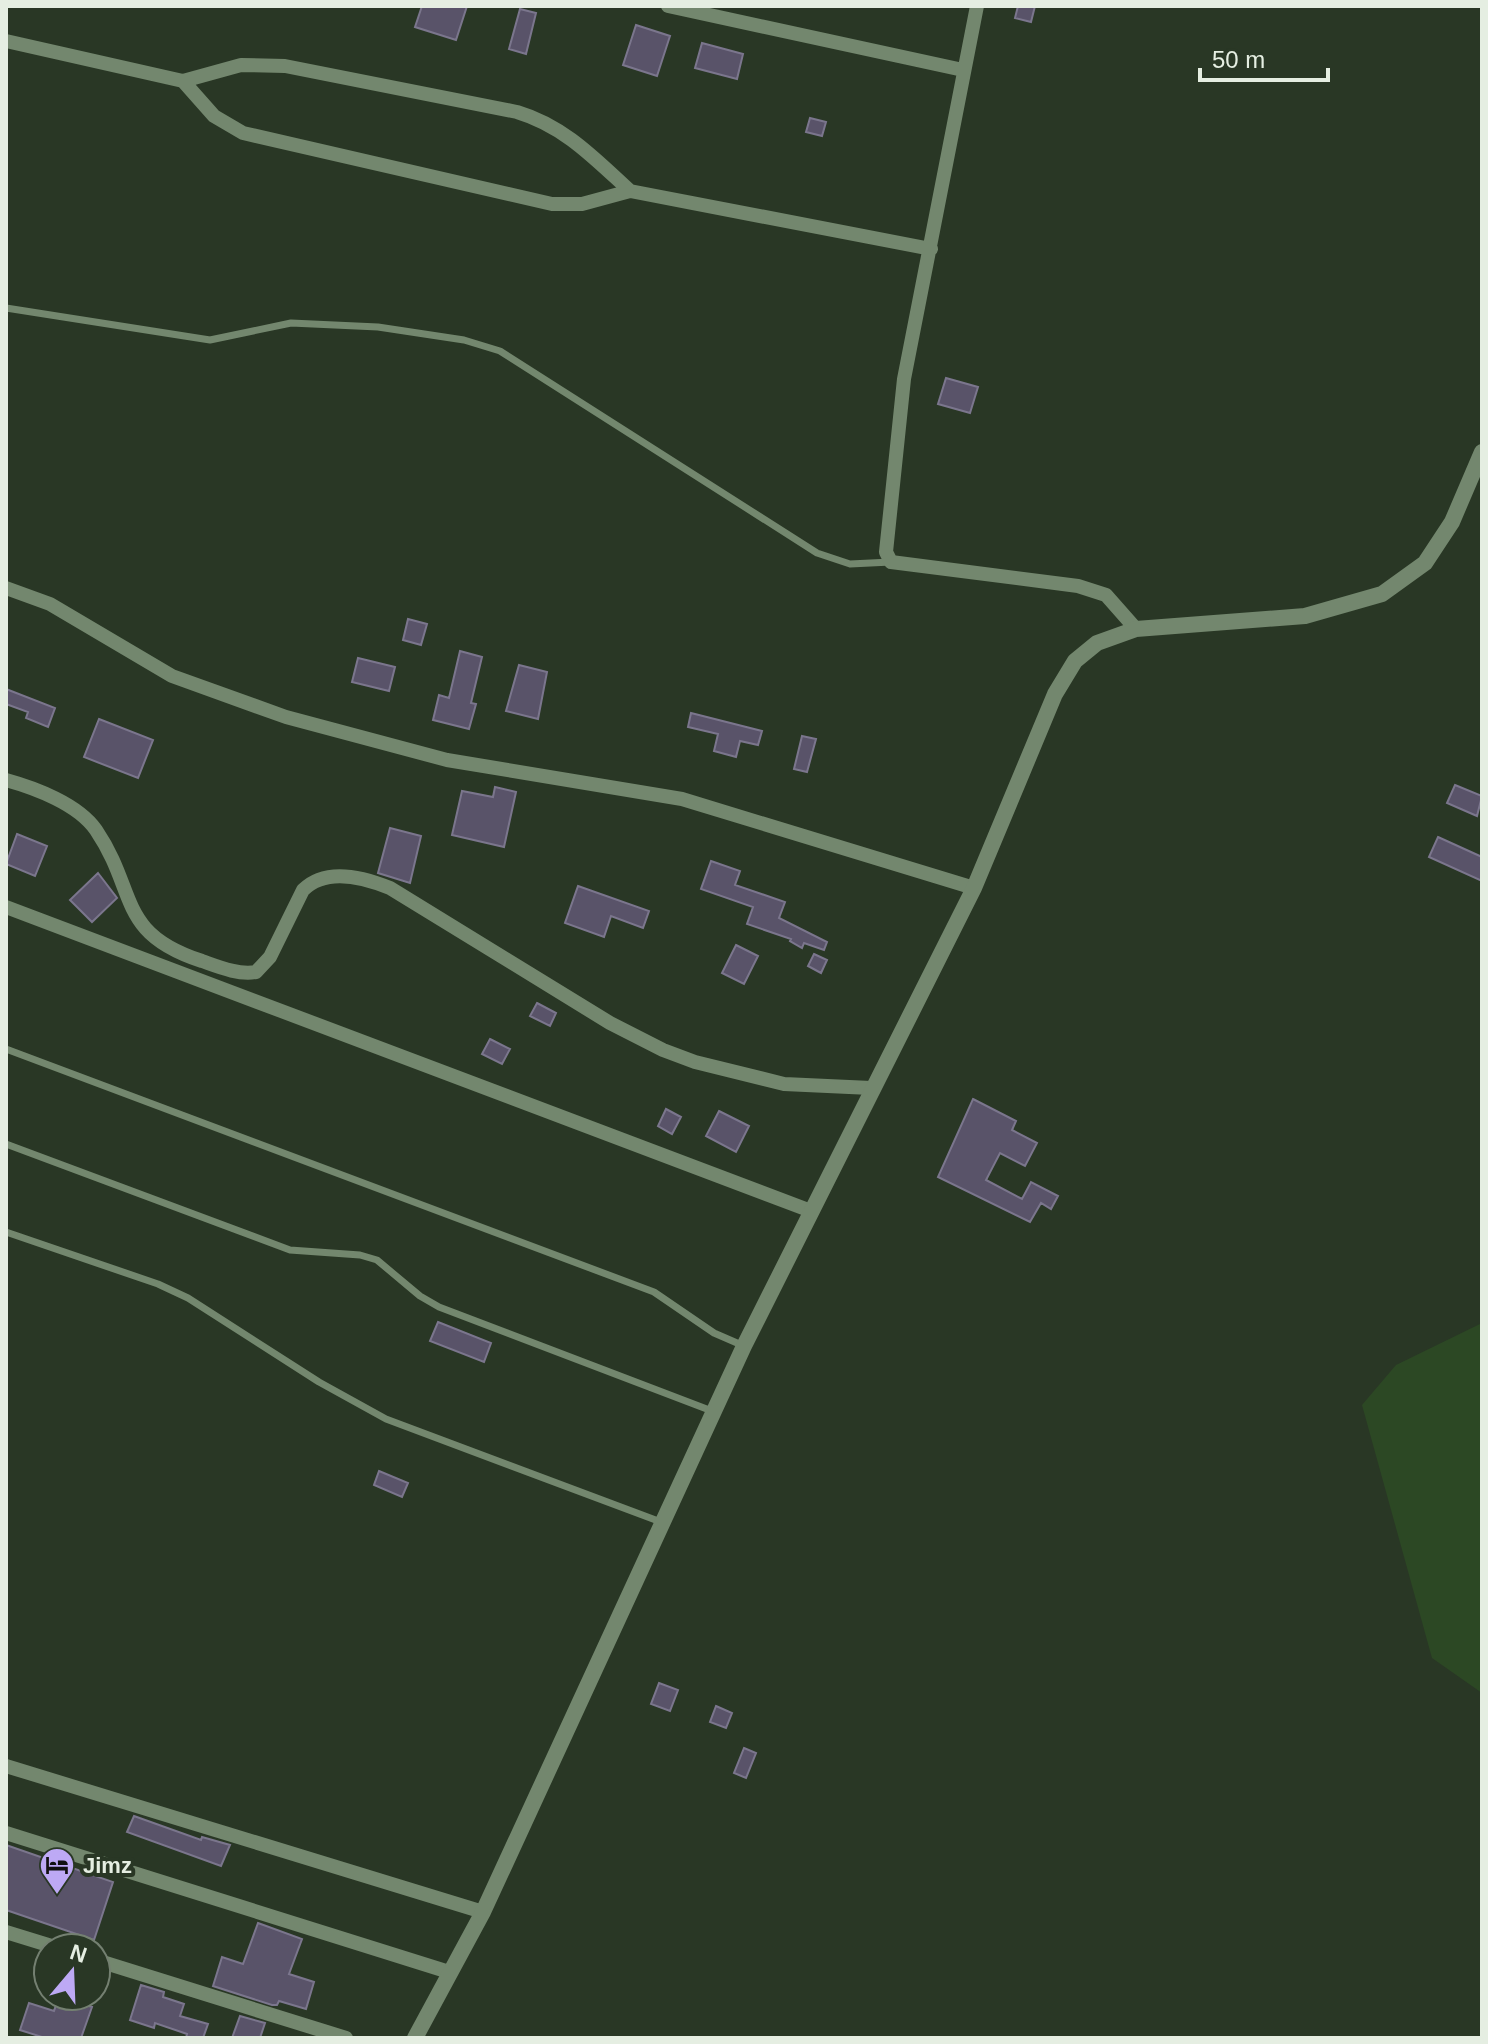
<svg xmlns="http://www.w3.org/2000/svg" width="1488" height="2044" font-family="Helvetica,sans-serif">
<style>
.green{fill:#2c4824}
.building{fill:#595369;stroke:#7b768d;stroke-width:2}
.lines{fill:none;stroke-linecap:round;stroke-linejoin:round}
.service{stroke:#73876e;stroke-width:7}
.minor{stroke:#73876e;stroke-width:14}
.tertiary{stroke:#73876e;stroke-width:16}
.labels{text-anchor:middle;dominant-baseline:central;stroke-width:8;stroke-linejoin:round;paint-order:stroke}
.poi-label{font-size:22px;font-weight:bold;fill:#e5eee2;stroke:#293725;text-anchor:start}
</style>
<rect width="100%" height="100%" fill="#293725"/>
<path class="green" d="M1482,1323V1693L1432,1658L1362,1405L1396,1365Z"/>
<path class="building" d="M422,6H467L456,40L415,27Z
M1018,6H1035L1031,22L1015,18Z
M520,9L536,13L526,54L509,49Z
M636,25L670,36L657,76L623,65Z
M702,43L743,54L737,79L695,68Z
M810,118L826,122L822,136L806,132Z
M946,378L978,387L970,413L938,404Z
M408,619L427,624L421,645L403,640Z
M460,651L482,657L471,703L476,704L469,729L433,720L439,695L449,698Z
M358,658L395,667L389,691L352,682Z
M519,665L547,672L538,719L506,711Z
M6,689L55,708L48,727L26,718L28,712L6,704Z
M691,713L762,731L758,745L740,741L736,757L714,751L718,734L688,727Z
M99,719L153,740L138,778L84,757Z
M802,736L816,739L807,772L794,769Z
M1455,785L1482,796L1477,816L1447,803Z
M495,787L516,792L504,847L452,835L462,791L493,797Z
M390,828L421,836L410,883L378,873Z
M17,834L47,846L35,876L6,864Z
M1438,837L1482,857V881L1429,857Z
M711,861L740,871L735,885L785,902L779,918L827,942L824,950L804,943L802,948L790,941L791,939L747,924L753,907L701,889Z
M98,873L117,898L92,922L70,900Z
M578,886L649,911L643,928L611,916L604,937L565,923Z
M736,945L758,956L744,984L722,973Z
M814,954L827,960L821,973L808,966Z
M537,1003L556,1013L550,1026L530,1016Z
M490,1039L510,1049L502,1064L482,1054Z
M973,1099L1016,1121L1012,1130L1037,1143L1025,1166L1000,1153L986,1180L1022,1199L1031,1182L1058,1196L1051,1209L1041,1203L1030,1222L938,1177Z
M666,1109L681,1117L672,1134L658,1126Z
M719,1111L749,1126L736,1152L706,1136Z
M438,1322L491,1343L484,1362L430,1341Z
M379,1471L408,1483L402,1497L374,1485Z
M659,1683L678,1690L670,1711L651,1704Z
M716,1706L732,1713L726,1728L710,1722Z
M744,1748L756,1753L746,1778L734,1773Z
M134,1816L201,1840L202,1837L230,1845L221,1866L127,1832Z
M6,1845L113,1882L94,1940L6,1910Z
M258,1923L302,1939L289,1974L314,1982L306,2009L279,2001L277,2005H272L213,1986L222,1957L243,1964Z
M141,1985L164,1992L163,1997L184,2004L180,2016L208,2024L203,2038H186L187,2034L155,2023L154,2028L130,2020Z
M59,1996L92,2007L81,2038H45L20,2030L29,2003L54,2011Z
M240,2016L265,2023L260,2038H232Z"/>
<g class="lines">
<path class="service" d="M6,308L210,340L291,323L378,327L464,340L500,351L817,553L850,564L891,562
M6,1049L654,1292L714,1333L744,1346
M6,1144L290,1250L360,1255L377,1260L420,1296L439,1307L712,1411
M6,1232L158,1284L188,1298L319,1382L386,1419L661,1522"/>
<path class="minor" d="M668,6L963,70
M977,6L904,379L886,552L891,562L1078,586L1106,595L1136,629
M6,41L183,81L241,65L285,66L517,112C564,126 594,158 630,191
M183,81L214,116L243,133L552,204H582L630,191L931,249
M6,588L50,604L172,676L286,717L447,760L682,799L974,888
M6,780C35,788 78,804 96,830C138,892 116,933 202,961C219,967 238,975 256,972L270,957L303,890C326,867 363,877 390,888L610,1023L663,1050L695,1062L784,1084L871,1088
M6,907L811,1211
M6,1766L483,1912
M6,1833L449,1972
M6,1932L58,1948
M96,1960L346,2038"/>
<path class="tertiary" d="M415,2038L483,1912L744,1346L974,888L1055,694L1075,661L1097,643L1136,629L1305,616L1382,594L1425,563L1452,522L1482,452"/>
</g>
<defs>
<g id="hotel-pin" transform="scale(1.8)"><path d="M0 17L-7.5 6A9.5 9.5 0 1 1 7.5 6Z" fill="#bda9f5" stroke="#293725"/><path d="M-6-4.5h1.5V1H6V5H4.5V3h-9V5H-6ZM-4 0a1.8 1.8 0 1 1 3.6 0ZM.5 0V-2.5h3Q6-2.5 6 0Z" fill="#111"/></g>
</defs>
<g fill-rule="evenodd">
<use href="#hotel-pin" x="57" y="1865"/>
</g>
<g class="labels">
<g class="poi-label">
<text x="83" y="1865">Jimz</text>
</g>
</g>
<rect width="1488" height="2044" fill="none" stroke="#e5eee2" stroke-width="16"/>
<g transform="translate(72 1972) rotate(19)"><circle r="38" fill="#293725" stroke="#748071" stroke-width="2"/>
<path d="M0-6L14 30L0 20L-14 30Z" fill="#bda9f5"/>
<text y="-12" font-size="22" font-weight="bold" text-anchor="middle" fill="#e5eee2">N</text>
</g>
<path d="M1200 68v12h128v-12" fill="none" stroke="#e5eee2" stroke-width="4"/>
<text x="1212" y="68" font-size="24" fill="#e5eee2" stroke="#293725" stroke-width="6" paint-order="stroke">50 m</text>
</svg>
